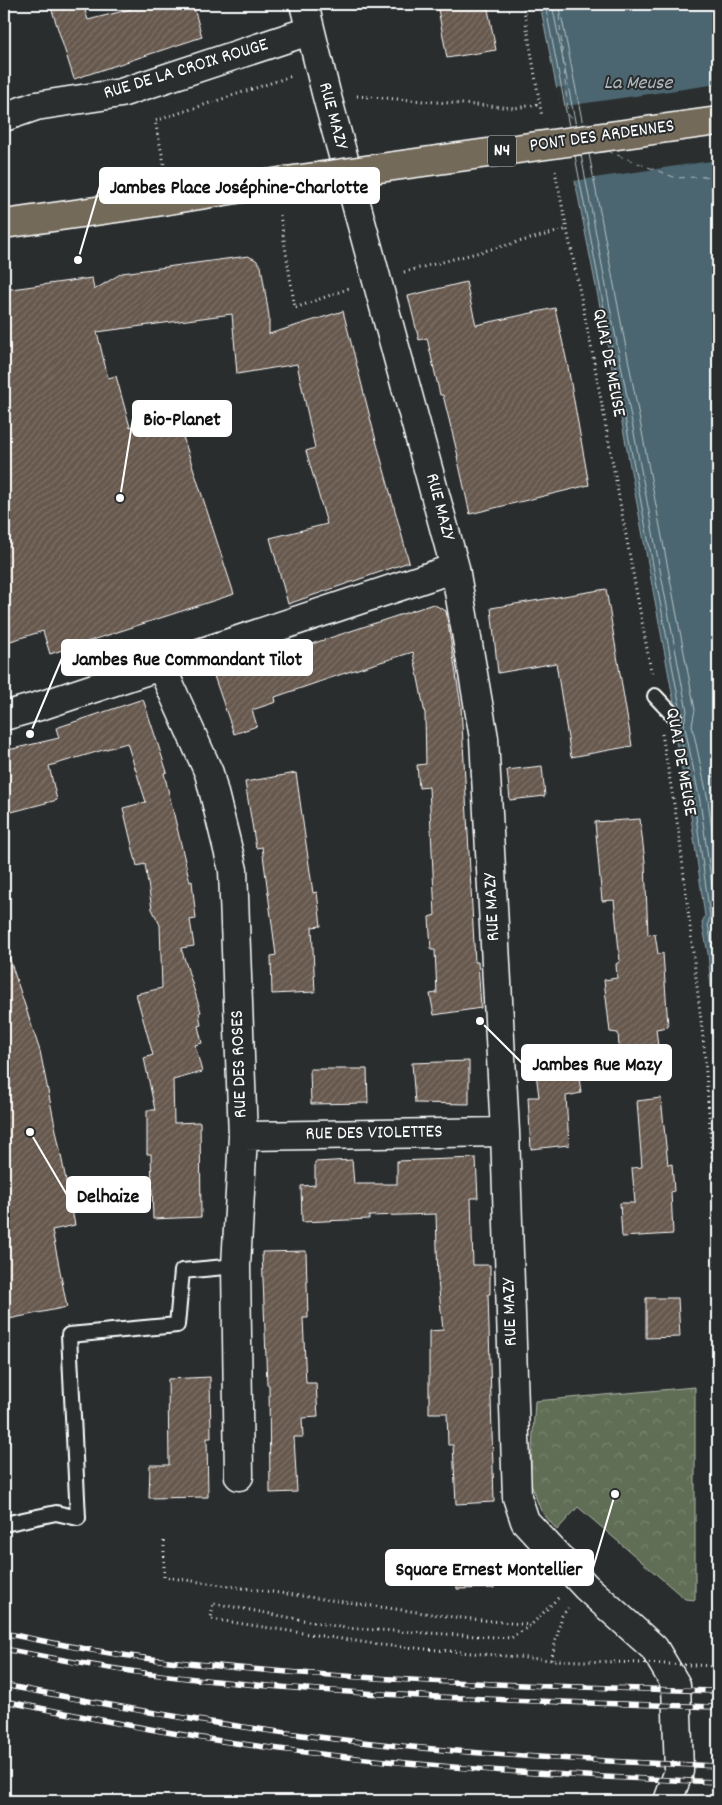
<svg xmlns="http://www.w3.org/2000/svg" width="722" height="1805" font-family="Dekko,sans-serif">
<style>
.park{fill:url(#park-crowns);stroke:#b0b6aa}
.water{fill:#4b6670;stroke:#93a3a9}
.pier{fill:#2a2d2e}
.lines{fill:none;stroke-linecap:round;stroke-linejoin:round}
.shore{stroke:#b7c2c6;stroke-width:1}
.ferry{stroke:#aebabf;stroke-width:1;stroke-dasharray:6 5;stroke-linecap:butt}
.building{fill:url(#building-hatch);stroke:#fff}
.service-casing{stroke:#fff;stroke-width:18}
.minor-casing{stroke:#fff;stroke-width:31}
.primary-casing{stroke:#fff;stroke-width:31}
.path{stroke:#fff;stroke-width:3;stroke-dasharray:1 4;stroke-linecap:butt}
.service{stroke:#2a2d2e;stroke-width:14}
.minor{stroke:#2a2d2e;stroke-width:28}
.primary{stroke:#736b5a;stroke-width:28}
.rail-casing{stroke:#fff;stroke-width:5.5}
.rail{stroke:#2a2d2e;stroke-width:4;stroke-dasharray:11;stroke-linecap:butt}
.primary-bridge-casing{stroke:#fff;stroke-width:31;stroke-linecap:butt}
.path-bridge{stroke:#fff;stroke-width:3;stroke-dasharray:1 4;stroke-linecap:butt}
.primary-bridge{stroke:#736b5a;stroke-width:28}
.labels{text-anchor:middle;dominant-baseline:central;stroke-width:4;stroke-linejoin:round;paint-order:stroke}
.shield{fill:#2a2d2e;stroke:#bfc0c0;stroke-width:1}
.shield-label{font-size:18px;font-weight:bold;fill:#fff}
.street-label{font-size:19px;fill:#fff;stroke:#2a2d2e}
.water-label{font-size:20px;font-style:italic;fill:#aebabf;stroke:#2a2d2e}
.leader{fill:none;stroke:#fff;stroke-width:2}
.callout-dot{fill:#fff;stroke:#2a2d2e;stroke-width:2}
.callout{fill:#fff;stroke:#fff;stroke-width:2}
.callout-label{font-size:20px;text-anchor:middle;font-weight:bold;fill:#111}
</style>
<defs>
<pattern id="park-crowns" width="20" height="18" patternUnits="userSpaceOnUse" patternTransform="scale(1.25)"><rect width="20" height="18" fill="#606e56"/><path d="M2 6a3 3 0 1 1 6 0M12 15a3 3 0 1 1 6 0" fill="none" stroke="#78846f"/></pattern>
<pattern id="building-hatch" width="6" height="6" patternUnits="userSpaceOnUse" patternTransform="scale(1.25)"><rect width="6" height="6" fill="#66584d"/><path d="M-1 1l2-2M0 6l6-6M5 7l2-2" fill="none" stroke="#7d7168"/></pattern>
</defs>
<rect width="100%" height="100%" fill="#2a2d2e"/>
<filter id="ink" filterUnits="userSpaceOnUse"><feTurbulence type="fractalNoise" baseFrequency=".02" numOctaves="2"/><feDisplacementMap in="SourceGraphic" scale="10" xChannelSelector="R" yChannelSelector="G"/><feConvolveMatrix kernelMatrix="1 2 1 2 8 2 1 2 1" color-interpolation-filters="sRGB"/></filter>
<g filter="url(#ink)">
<path class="park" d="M695,1387V1600L685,1599L578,1507L557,1530L541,1511L530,1482L535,1401Z"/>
<path class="water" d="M540,4H718V1065L708,953L702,923L705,916L689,803L671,718L676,714L607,342Z"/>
<path class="pier" d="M718,84V160L573,181L554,88L563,87L566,106Z"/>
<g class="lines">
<path class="shore" d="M545,4L569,126
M552,4L576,126
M559,4L583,125
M589,154L695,710L692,725L708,800L718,877
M581,155L687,711L684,723L700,801L716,915L714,925L718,948
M575,156L681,712
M678,723L694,802L710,916L708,924L713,953L718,1010"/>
<path class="ferry" d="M558,4L568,114L578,126
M607,151L676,178L718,176"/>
</g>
<path class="building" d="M50,4H83L88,20L131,9L130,4H193L202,37L74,79Z
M467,4H487L496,50L447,58L438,9Z
M248,256L256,260L261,266L269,316V334L343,311L374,433L409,562L288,604L270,538L327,524L306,451L315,448L297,364L237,374L232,314L97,332L108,378L116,376L130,427L175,412L234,594L50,654L43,631L4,643V290L92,278L94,290L122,273Z
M466,282L476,325L555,308L568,367L589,485L470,514L457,456H458L443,395H440L427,338L419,340L408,296Z
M606,589L632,746L571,757L556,663L498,673L491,608Z
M433,604L446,611L461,706L475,962H478L481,1008L434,1015L430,994L437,993L435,950H431L429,917L435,915L429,787L419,788L417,765L426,764L425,714L413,652L345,673L275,697L276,702L252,710L257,726L234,734L214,676Z
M143,699L167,772L164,773L190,882L192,881L196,919L190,920L194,946L181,948L201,1012L199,1013L201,1025L198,1026L202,1043L195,1045L202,1072L173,1080L174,1123L200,1122L201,1217L153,1219L151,1154H147V1110H155L144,1058L153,1055L136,994L162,988L160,925L152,909L145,864L137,866L123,808L146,802L127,743L49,766L57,800L4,814V751L59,738L56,728Z
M542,766L545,796L510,800L507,770Z
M296,773L313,893L317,892L321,926L312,927L315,992L272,994L271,956L276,955L262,847L256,848L245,782Z
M640,819L645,862L648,935L655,934L658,954L663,953L668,1027L656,1029L659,1055L620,1060L618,1033L610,1032L604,980L617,978L616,964L620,961L614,900L602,901L595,822Z
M8,954L40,1051L75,1225L52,1230L67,1307L4,1320V955Z
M469,1061V1104L415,1103L412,1063Z
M577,1062L581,1093L566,1096L569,1145L531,1149L528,1097H539L535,1065Z
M310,1069H367L368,1103L311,1104Z
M661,1098L668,1165L672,1164L674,1191L671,1192L673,1234L622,1237L620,1203H635L632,1168L642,1167L637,1101Z
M476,1158L478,1198H471L473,1265H490V1294H488L494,1502L456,1504L453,1445H448L447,1413H429V1331L443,1330L438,1280L436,1214L369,1216V1219L302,1222L301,1186L315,1185V1162L352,1160L354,1184H397V1161Z
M306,1251L308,1318H303L306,1383H316L318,1417L302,1418L303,1437H294L297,1492L270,1493L269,1385L267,1384L262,1252Z
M646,1298H678L680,1337L646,1338Z
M210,1377L211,1438H207L208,1497L149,1498L150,1465H169L168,1379Z
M457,1557H494V1588L457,1589Z"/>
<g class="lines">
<g class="service-casing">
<path id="service" d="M655,696L674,716
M4,1524L56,1513L78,1518L69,1335L177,1325L182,1271L236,1266"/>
</g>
<g class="minor-casing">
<path id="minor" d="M304,4L326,93L455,568L484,738L505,1132L517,1497L525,1521L586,1587L654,1648L676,1685L679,1771L668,1801
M4,117L36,106L121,93L309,31
M161,666L209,773L233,870L243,1136L236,1266L239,1476
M4,716L43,705L455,568
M243,1136L505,1132"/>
</g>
<g class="primary-casing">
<path id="primary" d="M4,224L138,205L286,181"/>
</g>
<path class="path" d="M523,4L542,117
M357,96L515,108L540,104
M555,171L592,351L652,676
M162,173L165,168L155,121L292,76
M280,215L295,308L350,288
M404,272L568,229
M662,734L679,833L704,1046L714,1181L718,1305
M164,1541V1577L453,1617L530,1625
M558,1598L531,1625L511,1638L345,1628L213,1603L211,1619L381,1645L551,1660L614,1662
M551,1660L562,1616L568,1608"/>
<use href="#service" class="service"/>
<use href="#minor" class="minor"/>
<use href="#primary" class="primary"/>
<g class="rail-casing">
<path id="rail" d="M4,1633C56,1644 108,1654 160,1660C345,1681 532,1686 718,1691
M4,1649C56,1659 108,1669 160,1675C345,1697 532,1701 718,1707
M4,1685C82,1700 159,1715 237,1726C397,1750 558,1760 718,1766
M4,1701C81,1716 157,1732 235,1743C395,1766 557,1776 718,1782"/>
</g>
<use href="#rail" class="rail"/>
<g class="primary-bridge-casing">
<path id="primary-bridge" d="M286,181L718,121"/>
</g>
<path class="path-bridge" d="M614,1662L718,1666"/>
<use href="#primary-bridge" class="primary-bridge"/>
</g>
</g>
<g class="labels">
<rect class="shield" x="488" y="135.5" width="28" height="31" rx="4"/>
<g class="shield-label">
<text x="502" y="151">N4</text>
</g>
<g class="street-label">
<text transform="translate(186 70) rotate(-17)">RUE DE LA CROIX ROUGE</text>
<text transform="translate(332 116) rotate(75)">RUE MAZY</text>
<text transform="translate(602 137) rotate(-8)">PONT DES ARDENNES</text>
<text transform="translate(608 363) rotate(79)">QUAI DE MEUSE</text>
<text transform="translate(439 507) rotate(75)">RUE MAZY</text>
<text transform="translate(680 762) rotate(80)">QUAI DE MEUSE</text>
<text transform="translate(493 907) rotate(-93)">RUE MAZY</text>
<text transform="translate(240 1064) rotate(-92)">RUE DES ROSES</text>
<text transform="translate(374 1134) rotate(-1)">RUE DES VIOLETTES</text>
<text transform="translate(511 1312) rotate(-92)">RUE MAZY</text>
</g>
<g class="water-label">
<text x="638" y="84">La Meuse</text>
</g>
</g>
<path class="leader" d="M78 260L100 186M120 498L133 418M30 734L62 658M480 1021L522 1063M30 1132L67 1195M615 1494L593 1568"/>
<g class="callout-dot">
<circle cx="78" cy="260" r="5"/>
<circle cx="120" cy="498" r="5"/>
<circle cx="30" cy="734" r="5"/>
<circle cx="480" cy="1021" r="5"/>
<circle cx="30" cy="1132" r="5"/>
<circle cx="615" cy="1494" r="5"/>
</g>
<g class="callout">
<rect x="100" y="168" width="279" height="35" rx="5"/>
<rect x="133" y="401" width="98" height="35" rx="5"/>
<rect x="62" y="640" width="250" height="35" rx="5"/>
<rect x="522" y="1045" width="149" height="35" rx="5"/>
<rect x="67" y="1177" width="83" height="35" rx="5"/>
<rect x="386" y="1550" width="207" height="35" rx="5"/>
</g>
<g class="callout-label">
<text x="239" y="193">Jambes Place Joséphine-Charlotte</text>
<text x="182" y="425">Bio-Planet</text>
<text x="187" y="665">Jambes Rue Commandant Tilot</text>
<text x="597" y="1070">Jambes Rue Mazy</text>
<text x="108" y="1202">Delhaize</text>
<text x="489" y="1575">Square Ernest Montellier</text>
</g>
<rect width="722" height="1805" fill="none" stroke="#2a2d2e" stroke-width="20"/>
<rect x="10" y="10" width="702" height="1785" fill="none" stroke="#fff" stroke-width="2" filter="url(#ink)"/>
</svg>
